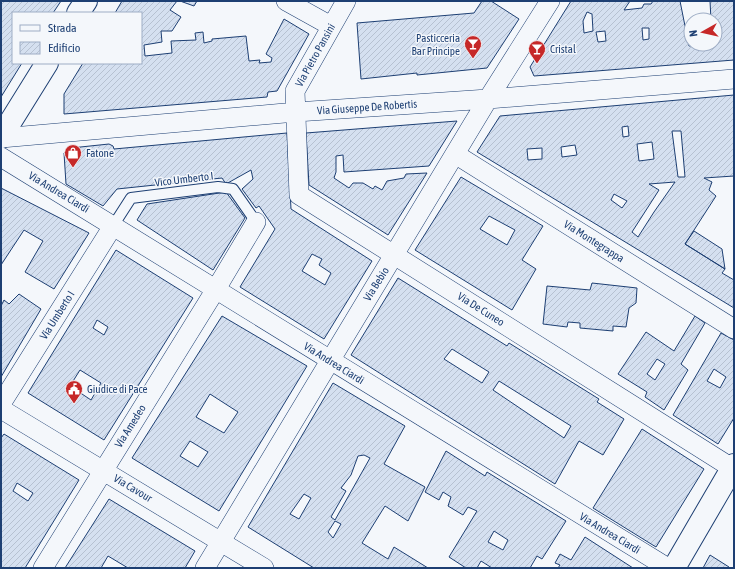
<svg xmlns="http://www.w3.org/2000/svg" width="735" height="569" font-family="'Asap Condensed',sans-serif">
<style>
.building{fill:url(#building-hatch);stroke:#1d3f73;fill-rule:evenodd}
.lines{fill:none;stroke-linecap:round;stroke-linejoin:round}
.service-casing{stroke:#1d3f73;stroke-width:12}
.minor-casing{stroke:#1d3f73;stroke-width:20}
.tertiary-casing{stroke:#1d3f73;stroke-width:24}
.service{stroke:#f4f7fb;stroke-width:10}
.minor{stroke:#f4f7fb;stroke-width:19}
.tertiary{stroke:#f4f7fb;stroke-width:22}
.labels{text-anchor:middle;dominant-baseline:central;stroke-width:3;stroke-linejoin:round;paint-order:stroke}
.poi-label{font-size:11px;fill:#1d3f73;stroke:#f4f7fb;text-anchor:start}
.street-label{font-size:11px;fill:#1d3f73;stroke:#f4f7fb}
</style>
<defs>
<pattern id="building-hatch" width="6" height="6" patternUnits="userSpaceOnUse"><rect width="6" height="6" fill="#d5e0f0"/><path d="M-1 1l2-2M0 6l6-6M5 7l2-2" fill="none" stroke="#b6c1d1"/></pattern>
</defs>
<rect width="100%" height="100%" fill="#f4f7fb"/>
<path class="building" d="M1,1H61L53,13H13V63H22L1,97Z
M122,1H177L170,10L181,17L172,31H161L162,42L144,45L145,56L172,53L171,41L196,40L195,33L203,32L204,43L212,41V39L246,36L249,61L260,60L259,63L271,62L272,58L266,54L284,19L309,34L277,91L268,92L267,97L64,114V94L83,63H141V13H115Z
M180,1H197L194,6Z
M482,1H491L519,19L487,68L417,75V73L361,79L357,23L474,13Z
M571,1H630L624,10L642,8L644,4H651L653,1H680L689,46L715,44V20H711L710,1H734V60L534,76L530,67ZM587,12L592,14L593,31L584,33L583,21ZM642,28H649V39L643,40ZM605,31L606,41L598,42L596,32Z
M734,95V176L704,178L712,182L709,190L716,196L685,244L725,269L722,273L734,280V308L477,152L500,116ZM628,126L629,136L623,137L622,127ZM672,131H681L685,177H678ZM652,142L654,159L639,161L637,144ZM575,145L577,155L562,157L561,147ZM542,148V159L528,160L527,149ZM675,182L654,212L638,237L632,232L659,190L649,184ZM614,194L627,201L622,208L611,200Z
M457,121L429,166L344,172L343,155L336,156V172L334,178L349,188L353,183H363L373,189L375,186L382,190L387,181L404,178L406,174L427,173L388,235L309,185L306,133Z
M287,133L291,209L372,261L324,339L240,287L275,229L259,206L256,208L242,189L253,179L251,170L226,184L222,178L117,189L103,206L66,184L64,153L71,148L109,144L113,146L114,149ZM312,254L322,259L319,265L331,273L325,285L302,271Z
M461,177L543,226L522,260L536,269L512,310L415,250ZM489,216L515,230L507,245L480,229Z
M1,188L89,233L54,289L25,272L43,241L24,230L1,265Z
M226,192L245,218L213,270L137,220L147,204Z
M694,231L722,249L725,269L685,244Z
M116,250L193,298L104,440L28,393ZM97,320L108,327L104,335L93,328ZM80,370L101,383L91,400L70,386Z
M398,278L507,346L509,343L599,399L597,402L624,419L603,455L579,441L555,484L351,355ZM452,349L489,372L482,383L444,359ZM499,381L571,426L564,438L493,390Z
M592,283L637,288L636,303L629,308L626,327L613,326V331L580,328V323L568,322L567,327L543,324L547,286L590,290Z
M19,294L41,309L1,377V306L4,300L9,304Z
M222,316L307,366L219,511L132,458ZM210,394L238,412L224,433L196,417ZM190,441L208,452L198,467L180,456Z
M695,316L705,323L681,364L688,370L664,410L645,397L647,392L618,374L646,332L674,351ZM657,359L665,364L655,380L647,374Z
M721,333L734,340V418L718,444L673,415ZM714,369L726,377L720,388L707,381Z
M333,383L405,426L384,464L425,487L408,521L385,506L362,543L388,559L394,547L428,568H314L248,527ZM364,455L370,458L335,520L331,517L346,491L341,488L351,475L358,456ZM304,494L311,498L299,519L290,514ZM335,521L341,524L333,538L328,532Z
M642,429L704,469L656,547L593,508Z
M4,434L79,480L25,568H1V438ZM17,483L33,493L28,501L13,491Z
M446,451L485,476L487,472L566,521L542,559L537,556L530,568H492L481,561L477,568H466L449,557L477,511L468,507L463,515L448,506L451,497L443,492L439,500L425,492ZM494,531L508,540L503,550L488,542Z
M109,499L195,551L185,568H128L108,556L101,568H65Z
M585,537L633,568H558L560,565L555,563L560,554L571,560Z
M710,555L729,567L728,568H703Z"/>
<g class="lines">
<g class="service-casing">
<path id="service" d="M113,226L131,198L218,187L233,189L256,222"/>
</g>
<g class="minor-casing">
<path id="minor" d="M286,1L331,26
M346,1L295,91L299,195L732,468
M1,138L296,112L488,99L734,79
M455,154L734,329
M1,157L668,568
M1,404L113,226
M1,409L264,568
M43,568L216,289L256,222
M205,568L488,99L550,1"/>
</g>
<g class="tertiary-casing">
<path id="tertiary" d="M78,13L86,1
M1,137L47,63
M674,568L734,465"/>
</g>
<use href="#service" class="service"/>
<use href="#minor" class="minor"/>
<use href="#tertiary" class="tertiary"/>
</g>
<defs>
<g id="bar-pin" transform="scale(0.9)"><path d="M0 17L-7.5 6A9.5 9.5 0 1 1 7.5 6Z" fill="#c62828" stroke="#f4f7fb"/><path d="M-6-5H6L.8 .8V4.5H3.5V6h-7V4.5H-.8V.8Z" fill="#fff"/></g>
<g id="shop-pin" transform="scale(0.9)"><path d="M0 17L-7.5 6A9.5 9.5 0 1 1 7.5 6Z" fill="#c62828" stroke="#f4f7fb"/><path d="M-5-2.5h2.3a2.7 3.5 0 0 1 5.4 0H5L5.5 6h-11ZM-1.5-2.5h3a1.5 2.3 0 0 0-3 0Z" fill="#fff"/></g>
<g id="civic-pin" transform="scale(0.9)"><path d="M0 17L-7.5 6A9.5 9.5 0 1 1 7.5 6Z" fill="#c62828" stroke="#f4f7fb"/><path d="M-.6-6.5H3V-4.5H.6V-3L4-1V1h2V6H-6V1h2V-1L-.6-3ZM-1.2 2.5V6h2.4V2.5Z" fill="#fff"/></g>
</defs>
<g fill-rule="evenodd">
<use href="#bar-pin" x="473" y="44"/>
<use href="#bar-pin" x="537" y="49"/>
<use href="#shop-pin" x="73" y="153"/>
<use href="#civic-pin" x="74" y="389"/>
</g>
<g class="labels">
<g class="poi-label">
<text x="460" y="38" text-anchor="end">Pasticceria<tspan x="460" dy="13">Bar Principe</tspan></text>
<text x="550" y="49">Cristal</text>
<text x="86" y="153">Fatone</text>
<text x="87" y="389">Giudice di Pace</text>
</g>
<g class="street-label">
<text transform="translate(315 55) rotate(-61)">Via Pietro Pansini</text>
<text transform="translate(367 107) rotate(-4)">Via Giuseppe De Robertis</text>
<text transform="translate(184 179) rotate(-7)">Vico Umberto I</text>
<text transform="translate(59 192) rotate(31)">Via Andrea Ciardi</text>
<text transform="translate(594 241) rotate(32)">Via Montegrappa</text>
<text transform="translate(376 284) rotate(-58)">Via Bebio</text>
<text transform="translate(481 309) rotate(32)">Via De Cuneo</text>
<text transform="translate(57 315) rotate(-58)">Via Umberto I</text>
<text transform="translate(334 363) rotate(32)">Via Andrea Ciardi</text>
<text transform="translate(130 426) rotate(-58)">Via Amedeo</text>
<text transform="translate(133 488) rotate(31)">Via Cavour</text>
<text transform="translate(610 533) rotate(31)">Via Andrea Ciardi</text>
</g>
</g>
<rect width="735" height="569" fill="none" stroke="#1d3f73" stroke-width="4"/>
<rect x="12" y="12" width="130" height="52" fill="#f4f7fb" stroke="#9eadc5"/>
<rect x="20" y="25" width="20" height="6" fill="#f4f7fb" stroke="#9eadc5"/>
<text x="48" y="32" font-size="12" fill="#1d3f73">Strada</text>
<rect x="20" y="42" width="20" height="12" fill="url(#building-hatch)" stroke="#9eadc5"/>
<text x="48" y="52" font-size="12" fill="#1d3f73">Edificio</text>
<g transform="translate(703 32) rotate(262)"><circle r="19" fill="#f4f7fb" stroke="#9eadc5"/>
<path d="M0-3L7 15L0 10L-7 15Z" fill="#c62828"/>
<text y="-6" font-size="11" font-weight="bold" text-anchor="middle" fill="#1d3f73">N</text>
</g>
</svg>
